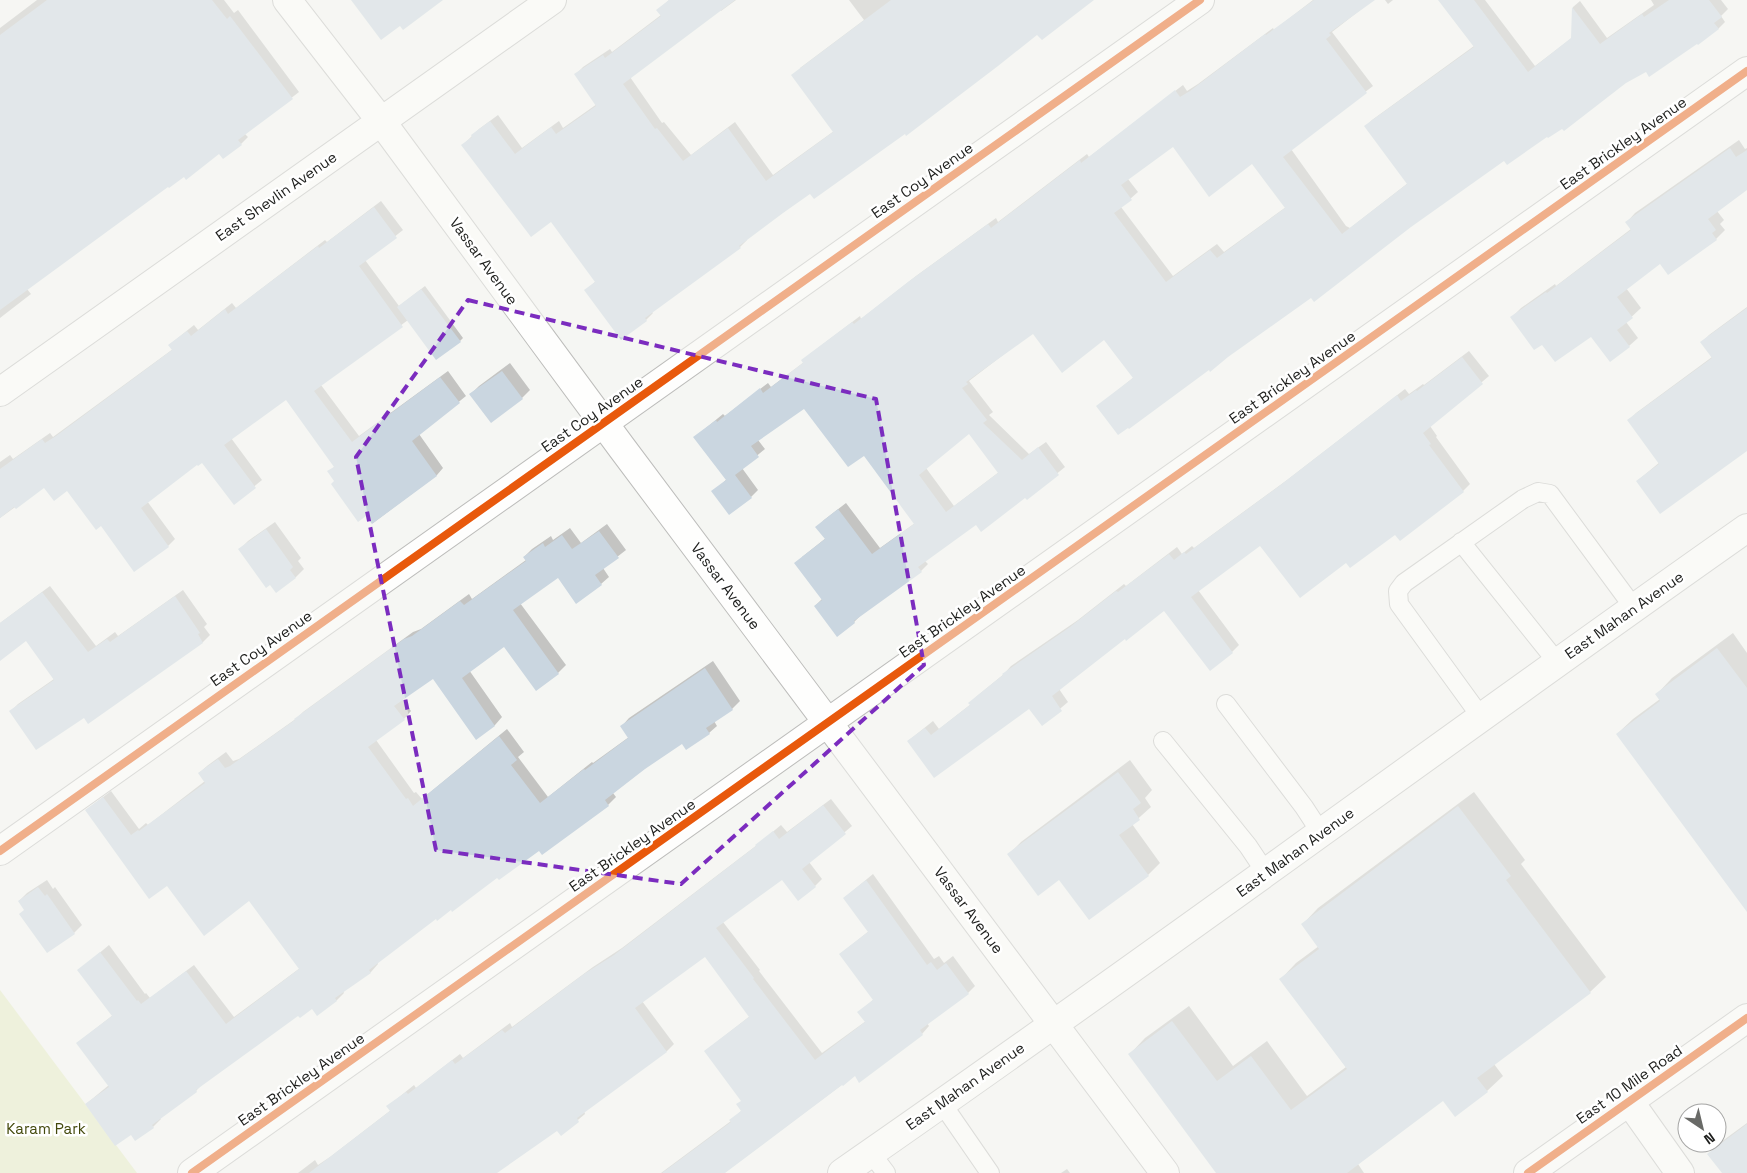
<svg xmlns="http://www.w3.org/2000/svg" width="1747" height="1173" font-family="'Space Grotesk',sans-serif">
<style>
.green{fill:#e5ebc2}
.shadow{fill:#0003;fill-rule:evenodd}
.building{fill:#cad6e0;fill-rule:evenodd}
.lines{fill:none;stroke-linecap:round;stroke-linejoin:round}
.lane-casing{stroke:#bdbdbb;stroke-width:20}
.street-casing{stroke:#bdbdbb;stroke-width:30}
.secondary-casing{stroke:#bdbdbb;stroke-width:30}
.lane{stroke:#fefefd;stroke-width:18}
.street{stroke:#fefefd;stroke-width:28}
.secondary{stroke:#fefefd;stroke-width:28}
.cycleway-casing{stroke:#fff;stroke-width:11}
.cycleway{stroke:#e8590c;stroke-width:8}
.marked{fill:none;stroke:#7b2cbf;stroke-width:4;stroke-dasharray:10 6;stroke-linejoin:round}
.labels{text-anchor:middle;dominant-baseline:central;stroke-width:5;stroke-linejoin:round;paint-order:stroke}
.street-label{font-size:15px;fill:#1d1e1c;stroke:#fff}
.park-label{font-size:15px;fill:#43490c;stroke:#fff}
</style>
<rect width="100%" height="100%" fill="#f5f6f3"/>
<path class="green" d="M0,990L137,1173H0Z"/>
<path class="shadow" d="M37,0H224L234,13L238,10L299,92L245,134L248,137L241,144L220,152L168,185L27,289L31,294L0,318V28Z
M669,0H736L721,11L720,10L630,77L662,123L664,122L691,155L735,122L773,175L834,131L800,68L864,20L849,0H1092L1037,33L905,133L811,192L746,239L747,240L740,247L652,312L653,313L646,320L621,338L586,290L596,281L552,221L463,145L479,129L498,115L522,148L559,121L563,128L597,104L576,74L583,67L610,49L612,52L661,15L658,10Z
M1313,0H1373L1332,32L1373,86L1291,149L1346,226L1350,228L1408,183L1366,126L1372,120L1474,46L1439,0H1485L1535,66L1573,37V7L1580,1L1607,38L1654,5L1651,0H1721L1728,9L1721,16L1725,22L1718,29L1625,82L1562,127L1504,159L1209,368L1098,406L1134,377L1104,338L1033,332L969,381L993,412L989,415L1029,454L1046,442L1065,467L1027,498L1026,496L976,523L925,561L928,564L921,571L861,615L854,622L815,606L823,598L802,557L826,538L817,527L824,520L846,503L880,548L915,523L864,454L804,407L758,440L765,449L742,468L758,490L751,497L713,492L727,479L695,437L723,414L725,416L768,383L771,387L804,362L810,354L860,316L861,319L916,276L996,218L998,222L1087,154L1089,157L1183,85L1187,91L1198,84L1273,28L1274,30ZM1173,145L1252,163L1286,207L1224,252L1217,244L1173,276L1121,207L1138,192L1128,179ZM969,433L999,472L954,506L926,468Z
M1385,0H1393L1388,4Z
M1739,140L1745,149L1747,148V190L1746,189L1717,211L1724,220L1720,224L1725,230L1716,239L1660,262L1626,288L1641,308L1626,322L1638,338L1629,346L1591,335L1543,343L1512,317L1521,308L1555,284L1556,286L1631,229L1627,222L1635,213Z
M381,201L403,230L365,260L399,306L425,286L463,338L460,341L408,320L321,385L359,436L448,371L466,396L419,434L443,468L437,475L373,523L329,472L335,466L286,398L231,438L262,480L234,503L203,461L197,463L147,501L175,539L168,546L102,525L67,490L44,486L0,518V462L10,455L13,459L50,433L53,437L173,349L169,345L194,325L198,330L232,303L236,308L325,240L327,242Z
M1747,307V450L1637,481L1660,462L1629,420L1636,413L1712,357L1702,342L1709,335Z
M1469,351L1489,376L1430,426L1437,436L1436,437L1470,484L1463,491L1347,562L1260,544L1198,590L1239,645L1232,652L1164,609L1125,637L1059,689L1068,702L1042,724L1029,707L935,776L908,741L933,721L939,729L971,704L970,703L977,696L1004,674L1011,666L1078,620L1124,584L1126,586L1177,547L1182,554L1192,546L1194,548L1287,480L1405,389L1409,394L1423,384L1424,385Z
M510,363L530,390L522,398L471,394L479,386Z
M275,522L301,558L298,561L304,569L296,577L276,591L240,549L248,541Z
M607,524L626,550L603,568L609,577L601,584L559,576L520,603L566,665L558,673L536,689L504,645L469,670L502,717L495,725L476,738L433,677L402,699L411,711L404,719L376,740L414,793L416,792L422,799L507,729L524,752L518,757L548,797L592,762L593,763L629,737L622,726L629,718L713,661L740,701L732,709L714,721L717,726L709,733L683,742L644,768L613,793L616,797L608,805L542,853L540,849L436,918L377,962L378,964L371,972L343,991L344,993L337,1000L318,1014L313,1007L298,1014L204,1082L196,1091L159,1117L161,1119L153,1127L131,1134L86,1104L109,1085L77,1043L113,1015L79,970L109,945L145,994L146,993L150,998L194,965L234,1017L300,968L249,899L167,884L86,810L111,791L139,829L146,823L148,825L205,781L199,773L207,766L226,752L233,761L239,759L297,718L303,712L413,632L421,629L469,594L472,599L526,560L524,557L532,549L551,536L553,540L570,528L581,543Z
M50,586L96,646L115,632L118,636L183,590L207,624L204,627L210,635L203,642L88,722L84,716L11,711L18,704L54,679L27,639L0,660V623Z
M1733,633L1747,653V909L1617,734L1633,719L1660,699L1657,694L1672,678Z
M1130,760L1152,790L1145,798L1151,807L1132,824L1160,863L1148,875L1089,919L1059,878L1009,854L1021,842Z
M1474,792L1525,860L1521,864L1606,977L1590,992L1494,1064L1503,1076L1487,1091L1443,1100L1358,1164L1364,1173H1217L1130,1054L1145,1038L1189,1006L1233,1066L1267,1041L1307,1096L1346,1067L1281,979L1296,963L1319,946L1303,924L1318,908Z
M831,799L852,826L809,862L822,879L815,886L782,879L723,922L760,970L759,971L822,1053L866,1021L859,1012L874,999L840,954L869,931L844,898L873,874L934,959L939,956L944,963L953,956L975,986L968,993L927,1023L929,1026L922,1034L855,1075L724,1173H661L731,1121L742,1110V1100L705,1051L750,1016L705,955L642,1001L674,1044L667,1051L584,1111L585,1114L561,1134L558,1129L496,1173H298L315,1160L318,1165L330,1157L391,1110L388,1106L414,1085L416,1088L460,1054L463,1058L510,1023L512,1027L593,967L622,948L757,845L781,825L787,832Z
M47,880L53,889L55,887L82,925L74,933L25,909L19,901L27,893Z
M1747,1123V1173H1723L1709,1154L1721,1142Z
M1067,1169L1070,1173H1061Z"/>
<path class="building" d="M47,0H212L227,19L230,16L293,99L238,140L242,145L223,159L219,154L186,180L184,177L169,188L168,187L0,310V35Z
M351,0H443L403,30L400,26L381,40Z
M669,0H735L623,84L655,129L657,128L683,161L728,128L766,181L833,132L791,75L891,0H1094L1042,40L1037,35L998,66L906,136L905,134L814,199L810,194L783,213L739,246L741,248L645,318L647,321L621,340L584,290L595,282L551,222L531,237L461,145L472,137L471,135L490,121L515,154L551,127L556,134L596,106L574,74L603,55L605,58L661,16L656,10Z
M1314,0H1375L1329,33L1331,35L1326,39L1367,93L1283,157L1342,234L1407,184L1364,126L1474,47L1438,0H1474L1528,72L1571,38L1572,7L1600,44L1642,14L1644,17L1669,0H1709L1722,17L1714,23L1719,29L1698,45L1697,44L1649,77L1646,72L1626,83L1564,131L1562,129L1548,138L1547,137L1507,165L1504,161L1411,227L1314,302L1311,298L1228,357L1210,372L1209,370L1129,429L1128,428L1118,435L1096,406L1133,378L1104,340L1062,373L1033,334L966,382L968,384L962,388L987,420L983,423L1022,460L1038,447L1059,475L1027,500L1025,498L981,532L976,525L918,567L922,572L854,621L855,623L837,637L814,606L822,600L794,563L825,539L815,527L838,509L872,554L914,524L864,456L848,467L804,409L751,446L759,457L735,475L752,498L729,515L711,491L726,480L693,437L716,420L717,422L760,388L763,393L803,363L801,360L852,322L854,324L908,282L988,224L991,228L1080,160L1081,163L1175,90L1180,97L1190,91L1265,34L1266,35ZM1173,147L1209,197L1252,164L1285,208L1217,258L1210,250L1166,282L1114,213L1132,200L1121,185ZM969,434L998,473L946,512L919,475Z
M1730,148L1736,157L1747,150V190L1708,219L1716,230L1712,233L1717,240L1668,275L1660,264L1617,297L1633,318L1617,330L1630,347L1610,362L1591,337L1555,362L1542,345L1534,350L1510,317L1546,292L1547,293L1631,230L1625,222Z
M374,207L397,238L359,266L403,327L314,391L352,442L440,377L460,403L412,441L437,476L372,524L366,516L358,522L331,484L334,481L327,471L334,467L286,400L224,445L256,488L234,505L202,463L198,466L197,465L141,508L169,547L134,572L101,526L96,530L67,491L54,501L44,488L16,509L14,507L0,518V469L42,439L45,443L56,436L172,350L168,345L187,331L191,336L225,309L228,314L318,246L319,248Z
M421,289L461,342L436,360L397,307Z
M1747,308V451L1660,514L1636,481L1659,464L1627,420L1712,358L1700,342Z
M1462,357L1483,384L1423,433L1431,444L1429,445L1464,492L1400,541L1395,535L1350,568L1346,563L1300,598L1260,546L1191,597L1233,653L1210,671L1164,611L1126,641L1125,639L1052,696L1062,711L1042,726L1029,709L934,778L907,741L925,728L931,735L970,705L968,703L1003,675L1002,674L1070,627L1116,591L1118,592L1169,554L1174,560L1184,552L1186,554L1278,487L1397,395L1401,401L1416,390L1417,391Z
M502,371L523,399L491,423L469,394Z
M266,529L293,567L290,570L296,578L276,593L270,585L266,588L238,549Z
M599,531L619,558L595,575L602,585L576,604L558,578L513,610L559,674L536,691L504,647L462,678L495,726L476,740L433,679L394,706L405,720L368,747L406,799L408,798L413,806L499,736L517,760L511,765L540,803L584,769L585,770L628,738L620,726L705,668L733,710L706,728L710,734L686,750L682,744L645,769L605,800L609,806L542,855L539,851L499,880L497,878L452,912L451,910L437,921L436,919L369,970L371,973L335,998L337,1001L317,1016L312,1009L300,1018L298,1016L196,1090L197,1092L152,1125L154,1128L135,1141L131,1135L115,1146L85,1104L109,1087L76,1043L112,1016L77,970L100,952L137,1001L138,1000L141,1004L186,971L226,1024L299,969L249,901L204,936L167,886L149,899L85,810L103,797L131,835L138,830L139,831L205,783L198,773L218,759L225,768L230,766L295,720L294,719L404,639L412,636L460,601L464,605L526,561L523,557L543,543L545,547L562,535L572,549Z
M42,592L88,652L107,639L110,642L175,596L200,633L198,634L203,643L88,724L84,718L36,750L9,711L54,680L26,641L0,661V623Z
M1717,648L1747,688V912L1616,734L1660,701L1655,694Z
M1118,772L1141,803L1133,809L1140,820L1119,835L1149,876L1089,920L1059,880L1038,896L1007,854Z
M823,805L846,834L802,869L816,887L798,901L782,880L716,928L754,978L753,979L815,1060L865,1022L857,1012L873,1000L839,954L868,932L843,898L866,880L927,965L931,962L937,970L946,963L969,994L920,1030L923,1035L859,1083L855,1076L843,1086L842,1085L725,1173H662L731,1122L729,1120L741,1111L736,1104L741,1101L704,1051L749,1017L705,957L635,1008L667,1052L577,1118L579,1122L561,1136L557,1131L497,1173H309L390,1111L386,1106L406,1092L408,1094L452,1060L455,1064L502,1030L505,1033L584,974L614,955L756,846L755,845L773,831L779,839Z
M1458,806L1511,876L1506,880L1591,993L1477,1078L1488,1092L1455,1117L1443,1101L1347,1173H1216L1128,1054L1172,1021L1217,1081L1251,1056L1291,1110L1347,1069L1279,979L1319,949L1301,924Z
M38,887L45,896L47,894L75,934L47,953L19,914L24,910L18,901Z
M1747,1124V1173H1722L1707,1154Z"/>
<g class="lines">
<g class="lane-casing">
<path id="lane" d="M1461,542L1557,662
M1226,704L1304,807L1321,833
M1481,717L1399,604L1398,591L1404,583L1523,499L1538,492L1550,494L1634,608
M1163,741L1248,846L1266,873
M941,1102L990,1173
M871,1153L886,1173"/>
</g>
<g class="street-casing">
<path id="street" d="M287,0L381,121L622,448L1165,1173
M0,392L552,0
M0,851L1200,0
M1629,1101L1680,1173
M192,1173L1747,71
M842,1173C1147,962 1444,741 1747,528"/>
</g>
<g class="secondary-casing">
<path id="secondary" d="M1528,1173L1747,1018"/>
</g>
<use href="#lane" class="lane"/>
<use href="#street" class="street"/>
<use href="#secondary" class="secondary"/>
<g class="cycleway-casing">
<path id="cycleway" d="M0,851L1200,0
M192,1173L1747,71
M1528,1173L1747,1018"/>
</g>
<use href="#cycleway" class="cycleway"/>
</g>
<path d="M0 0H1747V1173H0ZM468,300L876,399L924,665L681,884L436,850L356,457Z" fill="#f5f6f3" fill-opacity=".55" fill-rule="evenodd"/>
<path class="marked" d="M468,300L876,399L924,665L681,884L436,850L356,457Z"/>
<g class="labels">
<g class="street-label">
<text transform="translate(1623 143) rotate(-35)">East Brickley Avenue</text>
<text transform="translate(922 180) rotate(-35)">East Coy Avenue</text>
<text transform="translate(276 196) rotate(-35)">East Shevlin Avenue</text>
<text transform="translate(484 261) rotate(54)">Vassar Avenue</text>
<text transform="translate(1292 377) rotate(-35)">East Brickley Avenue</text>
<text transform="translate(592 414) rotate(-35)">East Coy Avenue</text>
<text transform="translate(726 586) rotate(53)">Vassar Avenue</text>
<text transform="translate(962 611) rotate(-35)">East Brickley Avenue</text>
<text transform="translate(1624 615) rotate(-35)">East Mahan Avenue</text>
<text transform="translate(261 648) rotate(-35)">East Coy Avenue</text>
<text transform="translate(632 845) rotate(-35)">East Brickley Avenue</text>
<text transform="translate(1295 852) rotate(-36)">East Mahan Avenue</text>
<text transform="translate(969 910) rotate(53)">Vassar Avenue</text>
<text transform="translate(301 1079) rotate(-35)">East Brickley Avenue</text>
<text transform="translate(1629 1084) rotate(-35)">East 10 Mile Road</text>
<text transform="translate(965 1086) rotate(-35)">East Mahan Avenue</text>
</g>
<g class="park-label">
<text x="46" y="1128">Karam Park</text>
</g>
</g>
<g transform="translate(1702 1128) rotate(145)"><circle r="24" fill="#ffffff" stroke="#a5a5a4"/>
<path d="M0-4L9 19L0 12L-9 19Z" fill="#696a67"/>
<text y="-8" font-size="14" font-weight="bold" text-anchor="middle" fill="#1d1e1c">N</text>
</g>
</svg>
